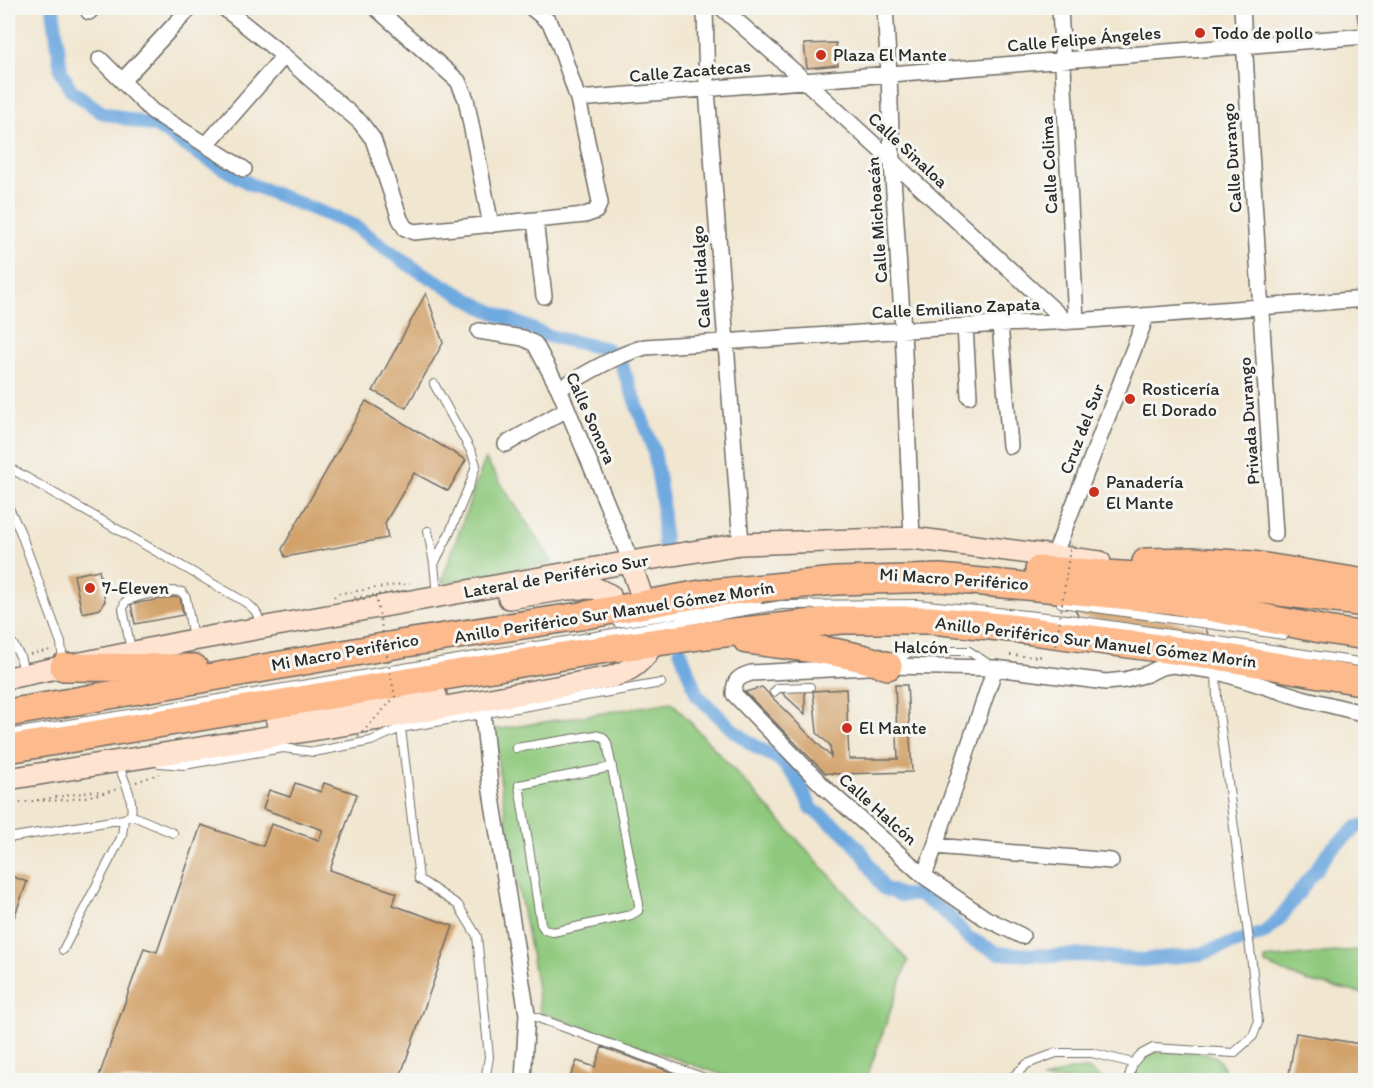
<svg xmlns="http://www.w3.org/2000/svg" width="1373" height="1088" font-family="Itim,sans-serif">
<style>
.green{fill:#8fc97d;stroke:#5d7a54;stroke-width:1.5}
.lines{fill:none;stroke-linecap:round;stroke-linejoin:round}
.canal{stroke:#6ea9df;stroke-width:14}
.building{fill:#d2a26a}
.lane-casing{stroke:#706c65;stroke-width:10}
.street-casing{stroke:#706c65;stroke-width:18}
.secondary-casing{stroke:#706c65;stroke-width:24}
.highway-casing{stroke:#706c65;stroke-width:30}
.path{stroke:#706c65;stroke-width:2;stroke-dasharray:1.5 4.5;stroke-linecap:butt}
.lane{stroke:#fff;stroke-width:8}
.street{stroke:#fff;stroke-width:15}
.secondary{stroke:#fee3d1;stroke-width:21}
.highway{stroke:#fcba8d;stroke-width:27}
.path-bridge{stroke:#706c65;stroke-width:2;stroke-dasharray:1.5 4.5;stroke-linecap:butt}
.poi-dot{fill:#c8321e;stroke:#f6f6f2;stroke-width:2}
.labels{text-anchor:middle;dominant-baseline:central;stroke-width:6;stroke-linejoin:round;paint-order:stroke}
.poi-label{font-size:18px;fill:#2b2b2b;stroke:#f6f6f2;text-anchor:start}
.street-label{font-size:18px;fill:#2b2b2b;stroke:#f6f6f2}
</style>
<rect width="100%" height="100%" fill="#f6f6f2"/>
<filter id="ink" filterUnits="userSpaceOnUse"><feTurbulence type="fractalNoise" baseFrequency=".0167" numOctaves="2"/><feDisplacementMap in="SourceGraphic" scale="12" xChannelSelector="R" yChannelSelector="G"/><feConvolveMatrix kernelMatrix="1 2 1 2 8 2 1 2 1" color-interpolation-filters="sRGB"/></filter>
<filter id="wash" filterUnits="userSpaceOnUse"><feTurbulence type="fractalNoise" baseFrequency=".008" numOctaves="4" result="noise"/><feDisplacementMap in="SourceGraphic" scale="24" xChannelSelector="R" yChannelSelector="G"/><feGaussianBlur stdDeviation="1.35" result="paint"/><feColorMatrix in="noise" values="0 0 0 0 0 0 0 0 0 0 0 0 0 0 0 0 0 1.4 0 .05"/><feComposite in="paint" operator="in"/></filter>
<g filter="url(#wash)">
<rect width="100%" height="100%" fill="#f1e6d0"/>
<path class="green" d="M485,459L553,563L441,583Z
M672,702L908,961L866,1080H738L540,1013C535,965 524,919 515,872C507,825 499,778 494,730Z
M1365,949V994L1306,981L1265,964V959Z
M1157,1052C1168,1053 1207,1051 1214,1056C1222,1061 1226,1073 1228,1080H1148L1134,1074C1137,1060 1145,1057 1157,1052Z
M1088,1069L1103,1080H1042L1069,1070Z"/>
<g class="lines">
<path class="canal" d="M53,8L61,71L71,90L101,112L157,127L197,153L250,184L353,225L412,267L484,308L548,336L607,349
M622,366L654,451L662,499L664,545
M680,650L697,695L734,731L756,747L779,759L797,779L812,809L844,832L863,854L883,888L901,895H920L948,915L967,937L998,953L1050,956L1083,955L1142,960L1200,954L1264,933L1281,917L1330,850L1357,827L1366,825"/>
</g>
<g id="blocks">
<path class="building" d="M836,43L838,65L807,68L804,44Z
M426,293L443,343L406,408L373,391Z
M366,401L466,460L448,491L414,473L385,523L388,538L285,557L282,549Z
M99,570L105,601L100,609L82,613L74,575Z
M180,596L183,615L135,624L131,604Z
M1074,607L1205,626L1209,637L1079,617Z
M895,685H907L912,772L841,774L825,773L745,692L762,687L831,757L830,745L817,733L813,691L846,689L849,759H898Z
M805,690V714L780,691Z
M295,783L321,792L324,783L357,794L330,870L397,893L393,905L453,926L399,1080H102L98,1079L144,948L157,952L201,825L263,846L271,824L319,840L323,830L263,809L269,790L290,797Z
M8,875L27,882L8,934Z
M1296,1033L1366,1045V1080H1288Z
M602,1047L693,1080H569L577,1061L595,1067Z"/>
</g>
</g>
<g filter="url(#ink)">
<use href="#blocks" fill-opacity="0" stroke="#706c65" stroke-width="1.5"/>
<g class="lines">
<g class="lane-casing">
<path id="lane" d="M8,467L245,602C256,610 259,614 260,627
M8,506L20,531L61,643L63,662
M428,531L434,564L437,595
M434,564L450,532L471,481L476,465L472,453L434,384
M1061,603L1284,635
M618,623L757,602
M8,636L20,656L24,672
M131,650L123,609L125,602C136,595 168,589 182,592L186,598L193,638
M892,663L911,651H969L990,665
M774,692L778,688L810,687
M401,728L419,879L458,905L477,936L489,1057L485,1080
M8,734L781,605L917,604L1076,620L1366,663
M516,748L596,735L603,737L607,743L639,904L638,911L631,915L553,932L545,930L541,924L519,785L612,767
M159,763L184,765L283,748L314,752L371,741L401,728L661,683
M131,815L173,833
M8,838L124,819L131,815C134,798 124,780 118,764
M63,950L122,836L124,819
M527,1014L710,1080
M1009,1080L1027,1064L1056,1053H1092L1133,1063
M1128,1080L1133,1063L1140,1055L1153,1048L1234,1053L1253,1036L1258,1023L1252,964L1217,699L1216,670"/>
</g>
<g class="street-casing">
<path id="street" d="M224,8L284,56L360,122L373,139L400,219L405,228L414,232L585,215L596,211L600,202L578,99L559,43L550,23L532,8
M376,8L458,81L466,99L491,225
M705,8L707,89L741,544
M722,8L805,81L1067,322
M885,8L889,74L892,162L903,330L912,538
M1060,8L1076,321
M1242,8L1275,534
M1365,8L1366,19
M89,12L93,8
M100,59L152,111L244,169
M122,81L190,8
M578,99L1366,36
M207,144L284,56
M535,220L544,296
M1000,324L1010,446
M965,326L969,396
M479,331L523,338L535,344L559,389L627,552L630,562
M559,389C587,373 614,356 645,347L1000,324L1076,321L1366,299
M506,444L567,409
M1054,556L1146,317
M483,713L490,785L527,1014L523,1080
M935,846L1111,861
M924,876L935,846L995,668
M1022,936L985,918L924,876L824,787L734,694C734,680 738,677 751,673L888,666L995,668L1106,682L1125,680L1147,674L1161,667L1173,665L1216,671L1302,698L1366,714"/>
</g>
<g class="secondary-casing">
<path id="secondary" d="M630,562L641,594
M509,598L567,589L595,588L610,595
M8,678L193,640L630,562L741,544L912,538L1100,562
M277,721L436,695
M8,779L380,719L611,677C628,671 636,667 648,652"/>
</g>
<g class="highway-casing">
<path id="highway" d="M1146,562L1192,561L1253,565L1366,583
M1039,570L1171,578L1366,603
M747,640C794,647 844,650 888,666
M64,667L194,668
M8,713L400,644L580,616L701,594L836,581L940,578L1172,600L1326,630L1366,636
M8,749L587,652L707,635L841,620H931L1010,628L1217,656L1366,682"/>
</g>
<path class="path" d="M334,597L336,594L410,583
M30,654L51,650
M1010,655L1040,657V653
M136,782L159,774
M37,800C59,803 96,796 117,789
M8,805L94,791L102,792"/>
<use href="#lane" class="lane"/>
<use href="#street" class="street"/>
<use href="#secondary" class="secondary"/>
<use href="#highway" class="highway"/>
<path class="path-bridge" d="M1056,646L1071,542
M358,737L395,697L376,597L352,601V598L405,591"/>
</g>
</g>
<g class="poi-dot">
<circle cx="1200" cy="33" r="6"/>
<circle cx="821" cy="55" r="6"/>
<circle cx="1130" cy="399" r="6"/>
<circle cx="1094" cy="492" r="6"/>
<circle cx="90" cy="588" r="6"/>
<circle cx="847" cy="728" r="6"/>
</g>
<g class="labels">
<g class="poi-label">
<text x="1212" y="33">Todo de pollo</text>
<text x="833" y="55">Plaza El Mante</text>
<text x="1142" y="389">Rosticería<tspan x="1142" dy="21">El Dorado</tspan></text>
<text x="1106" y="482">Panadería<tspan x="1106" dy="21">El Mante</tspan></text>
<text x="102" y="588">7-Eleven</text>
<text x="859" y="728">El Mante</text>
</g>
<g class="street-label">
<text transform="translate(1084 39) rotate(-5)">Calle Felipe Ángeles</text>
<text transform="translate(690 71) rotate(-5)">Calle Zacatecas</text>
<text transform="translate(908 150) rotate(43)">Calle Sinaloa</text>
<text transform="translate(1232 158) rotate(-94)">Calle Durango</text>
<text transform="translate(1049 165) rotate(-93)">Calle Colima</text>
<text transform="translate(877 220) rotate(-94)">Calle Michoacán</text>
<text transform="translate(701 277) rotate(-94)">Calle Hidalgo</text>
<text transform="translate(956 308) rotate(-3)">Calle Emiliano Zapata</text>
<text transform="translate(591 418) rotate(66)">Calle Sonora</text>
<text transform="translate(1249 421) rotate(-94)">Privada Durango</text>
<text transform="translate(1082 429) rotate(-69)">Cruz del Sur</text>
<text transform="translate(556 576) rotate(-10)">Lateral de Periférico Sur</text>
<text transform="translate(954 579) rotate(4)">Mi Macro Periférico</text>
<text transform="translate(614 612) rotate(-9)">Anillo Periférico Sur Manuel Gómez Morín</text>
<text transform="translate(1096 642) rotate(7)">Anillo Periférico Sur Manuel Gómez Morín</text>
<text transform="translate(921 647) rotate(1)">Halcón</text>
<text transform="translate(345 652) rotate(-10)">Mi Macro Periférico</text>
<text transform="translate(878 809) rotate(42)">Calle Halcón</text>
</g>
</g>
<rect width="1373" height="1088" fill="none" stroke="#f6f6f2" stroke-width="30"/>
</svg>
